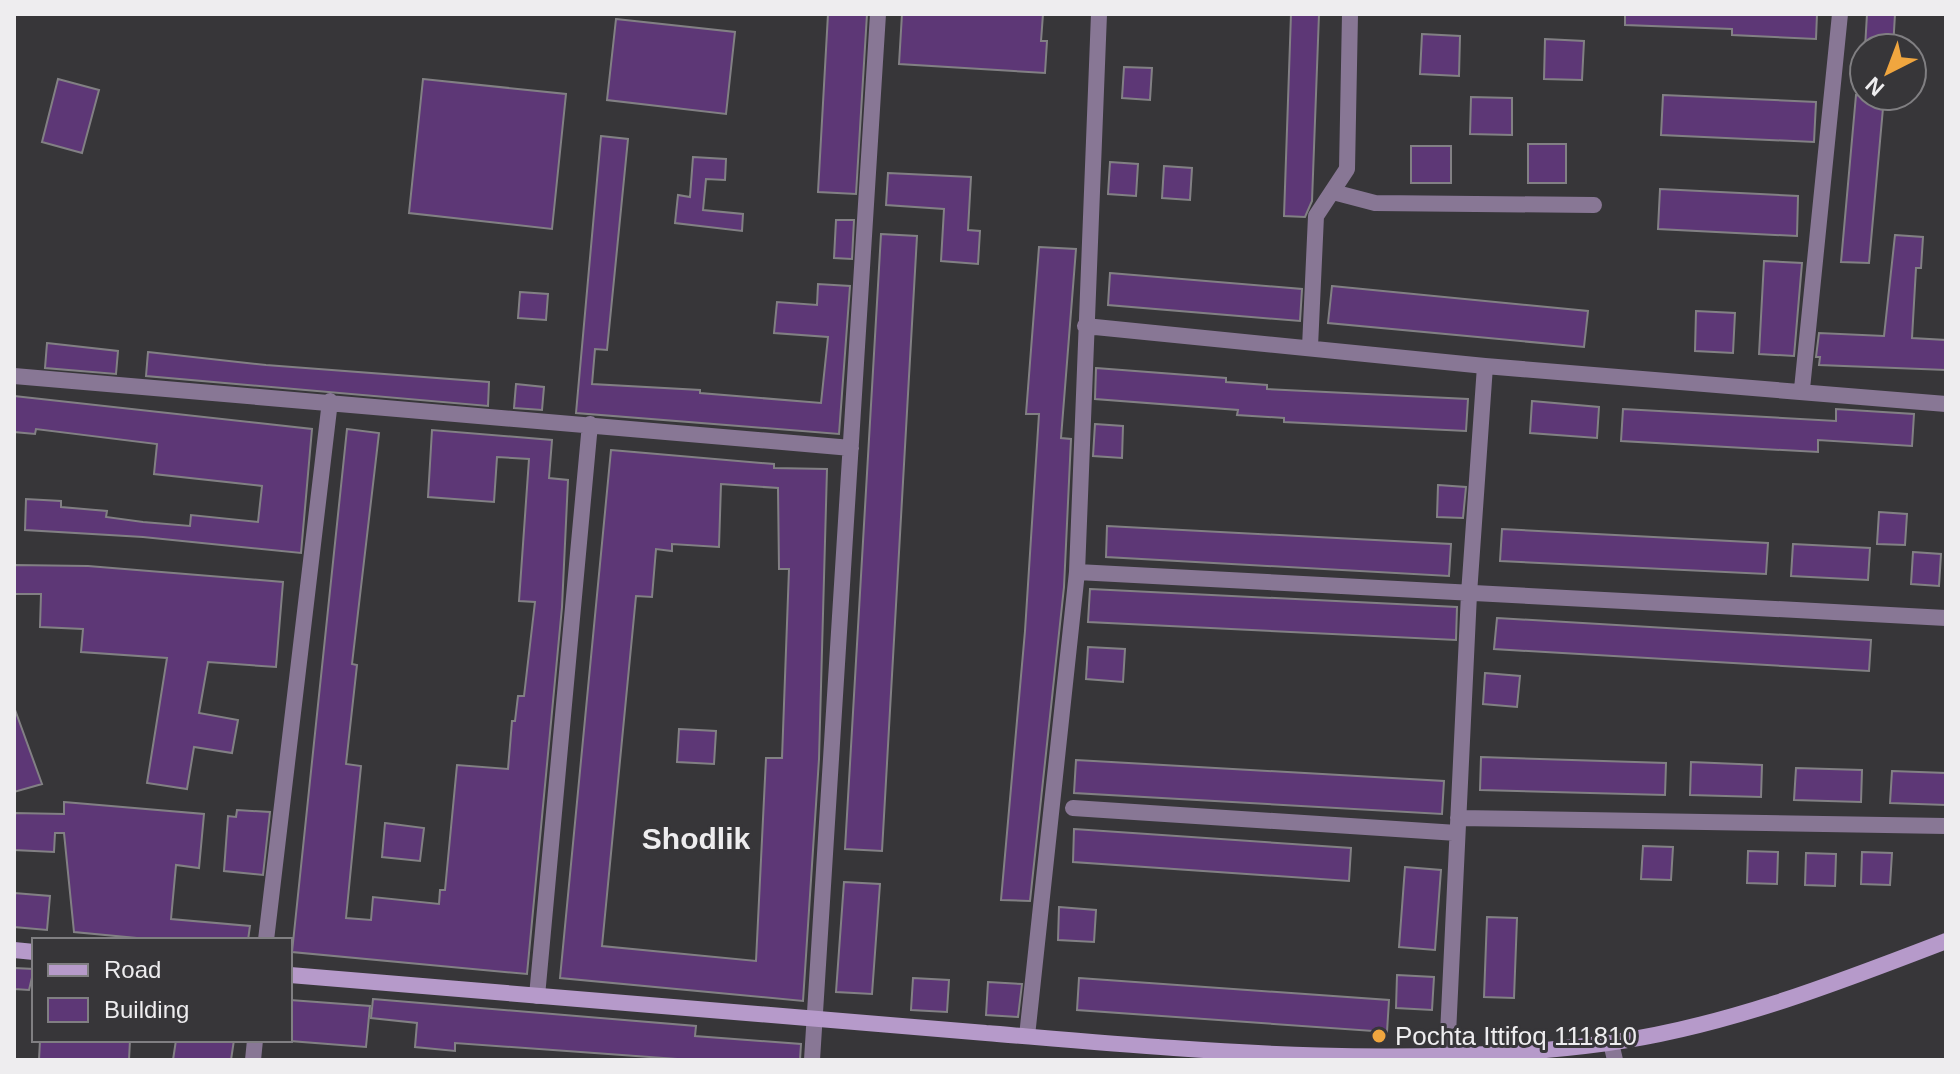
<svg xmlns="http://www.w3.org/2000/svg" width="1960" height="1074" font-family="Arial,sans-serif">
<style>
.building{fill:#5d3776;stroke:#828084;stroke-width:2;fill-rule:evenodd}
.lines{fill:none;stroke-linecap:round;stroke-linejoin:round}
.street{stroke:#887795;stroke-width:16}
.secondary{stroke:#b69aca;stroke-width:16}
.poi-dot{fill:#f0a63f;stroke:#373639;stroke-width:3}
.labels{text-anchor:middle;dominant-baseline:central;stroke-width:6;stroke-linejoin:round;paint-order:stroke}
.poi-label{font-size:26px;fill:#eeedef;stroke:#373639;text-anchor:start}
.quarter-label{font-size:30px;font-weight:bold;fill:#eeedef;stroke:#373639}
</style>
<rect width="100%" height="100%" fill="#373639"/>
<path class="building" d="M828,14H867L856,194L818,192Z
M902,14H1043L1041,41H1047L1045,73L899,64Z
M1291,14H1319L1312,201L1305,217L1284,216Z
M1625,14H1817L1816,39L1732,35V29L1625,25Z
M1867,14H1895L1893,48H1865Z
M616,19L735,32L726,114L607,100Z
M1422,34L1460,36L1459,76L1420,74Z
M1545,39L1584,41L1582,80L1544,79Z
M1124,67L1152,68L1150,100L1122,98Z
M58,79L99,90L82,153L42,142Z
M423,79L566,94L552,229L409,213Z
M1663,95L1816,102L1814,142L1661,135Z
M1856,95L1884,97L1869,263L1841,262Z
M1471,97L1512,98V135L1470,134Z
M601,136L628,139L607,350L595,349L592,384L700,390V393L821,403L828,337L774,333L777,302L817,305L818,284L850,286L839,434L576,413Z
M1528,144H1566V183H1528Z
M1411,146H1451V183H1411Z
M693,157L726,159L725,180L706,179L703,210L743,214L742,231L675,223L678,195L690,197Z
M1110,162L1138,164L1136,196L1108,194Z
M1164,166L1192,168L1190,200L1162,198Z
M888,173L971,177L968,230L980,231L978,264L941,261L944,209L886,205Z
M1660,189L1798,196L1797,236L1658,229Z
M836,220H854L852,259L834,258Z
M881,234L917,236L882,851L845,849Z
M1895,235L1923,237L1921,268H1916L1912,338L1946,340V370L1819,365L1820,357H1816L1819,333L1884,336Z
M1039,247L1076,249L1061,438L1071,439L1064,587L1030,901L1001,900L1025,631L1039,414H1026Z
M1764,261L1802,263L1794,356L1759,354Z
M1110,273L1302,289L1300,321L1108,305Z
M1332,286L1588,311L1584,347L1328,323Z
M520,292L548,294L546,320L518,318Z
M1696,311L1735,313L1733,353L1695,351Z
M47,343L118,351L116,374L45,368Z
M148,352L266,365L489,382L488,406L146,376Z
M1096,368L1226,378V382L1267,385V389L1468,399L1466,431L1284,422V418L1237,415L1238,410L1095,399Z
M516,384L544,387L542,410L514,408Z
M14,396L312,429L301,553L143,537L25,530L26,499L61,501V507L107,511L106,517L143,522L190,526L191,515L258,522L262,486L154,474L157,444L36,429L35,434L14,432Z
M1532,401L1599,407L1597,438L1530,433Z
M1623,409L1836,421V409L1914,414L1912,446L1818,440V452L1621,441Z
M1095,424L1123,426L1122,458L1093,456Z
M347,429L379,433L352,664L357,665L346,764L361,766L346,918L371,920L373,897L439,904L440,890H445L457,765L508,769L512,721H515L518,696H524L535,602L519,601L529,459L497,457L494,502L428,497L432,430L552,440L549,478L568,480L562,607L527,974L292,952Z
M611,450L774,464V468L827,469L819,759L803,1001L560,978ZM721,484L778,488L779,569H789L782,758H766L756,961L602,946L636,596L652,597L656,549L672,551V544L719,547Z
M1438,485L1466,487L1463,518L1437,517Z
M1879,512L1907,514L1905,545L1877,544Z
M1107,526L1451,544L1449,576L1106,557Z
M1502,529L1768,543L1766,574L1500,561Z
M1793,544L1870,548L1868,580L1791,576Z
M1913,552L1941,554L1939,586L1911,584Z
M14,565L88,566L283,582L276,667L208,662L199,713L238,720L232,753L194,747L187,789L147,783L167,658L81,652L83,629L40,627L41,594H14Z
M1090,589L1457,607L1456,640L1088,622Z
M1497,618L1871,640L1869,671L1494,649Z
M1088,647L1125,649L1123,682L1086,679Z
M1485,673L1520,676L1517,707L1483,704Z
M14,707L42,784L14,792Z
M679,729L716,731L714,764L677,762Z
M1481,757L1666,763L1665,795L1480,790Z
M1076,760L1444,781L1442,814L1074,793Z
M1691,762L1762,765L1761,797L1690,795Z
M1796,768L1862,770L1861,802L1794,800Z
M1892,771L1946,773V805L1890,803Z
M64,802L204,814L199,868L176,865L171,919L250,926L248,940H158L74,932L64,833H55L54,852L14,850V813L64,814Z
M237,810L270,812L263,875L224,871L228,816L236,817Z
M385,823L424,828L420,861L382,857Z
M1074,829L1351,848L1349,881L1073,862Z
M1643,846L1673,847L1671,880L1641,879Z
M1748,851L1778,852L1777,884L1747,883Z
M1862,852L1892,853L1890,885L1861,884Z
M1806,853L1836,854L1835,886L1805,885Z
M1405,867L1441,870L1435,950L1399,947Z
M844,882L880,884L872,994L836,992Z
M14,893L50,896L47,930L14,927Z
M1059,907L1096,910L1094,942L1058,940Z
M1487,917L1517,918L1514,998L1484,997Z
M14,968L34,969L29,990L14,989Z
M1397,975L1434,977L1432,1010L1396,1008Z
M913,978L949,980L947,1012L911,1010Z
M1079,978L1389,1000L1387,1032L1077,1010Z
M988,982L1022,984L1018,1017L986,1015Z
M373,999L696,1026L695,1036L801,1044L800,1060H691L455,1043V1051L415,1047L417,1023L371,1018Z
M290,1000L370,1006L366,1047L290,1041Z
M40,1040H130L129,1060H39Z
M176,1040H234L231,1060H173Z"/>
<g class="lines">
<path class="street" d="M1333,192L1375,203L1594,205
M1085,326L1485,366L1946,404
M1310,347L1316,216L1347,169L1350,14
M14,376L851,448
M1802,389L1840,14
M1077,572L1946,618
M1073,808L1457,833
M1458,818L1946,826
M266,940L330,401
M537,996L590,424
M1027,1036L1077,572L1099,14
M1611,1043L1615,1060
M1447,1055L1469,594L1485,366
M253,1060L255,1040
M812,1060L878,14"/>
<path class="secondary" d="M14,950L34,952
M290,975C522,995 754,1014 986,1033C1192,1050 1402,1071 1608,1043C1724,1027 1837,983 1946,941"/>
</g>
<circle class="poi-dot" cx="1379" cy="1036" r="8"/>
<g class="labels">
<g class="poi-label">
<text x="1395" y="1036">Pochta Ittifoq 111810</text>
</g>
<g class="quarter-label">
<text x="696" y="838">Shodlik</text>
</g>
</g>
<rect width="1960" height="1074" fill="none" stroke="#eeedef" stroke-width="32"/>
<rect x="32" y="938" width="260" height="104" fill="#373639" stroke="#807f82" stroke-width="2"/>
<rect x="48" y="964" width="40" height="12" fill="#b69aca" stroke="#807f82" stroke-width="2"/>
<text x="104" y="978" font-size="24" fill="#eeedef">Road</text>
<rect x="48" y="998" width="40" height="24" fill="#5d3776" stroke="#807f82" stroke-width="2"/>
<text x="104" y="1018" font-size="24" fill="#eeedef">Building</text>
<g transform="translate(1888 72) rotate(222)"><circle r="38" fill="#373639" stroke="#807f82" stroke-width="2"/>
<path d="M0-6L14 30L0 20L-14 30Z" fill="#f0a63f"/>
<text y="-12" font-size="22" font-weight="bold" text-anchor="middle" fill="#eeedef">N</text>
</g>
</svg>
